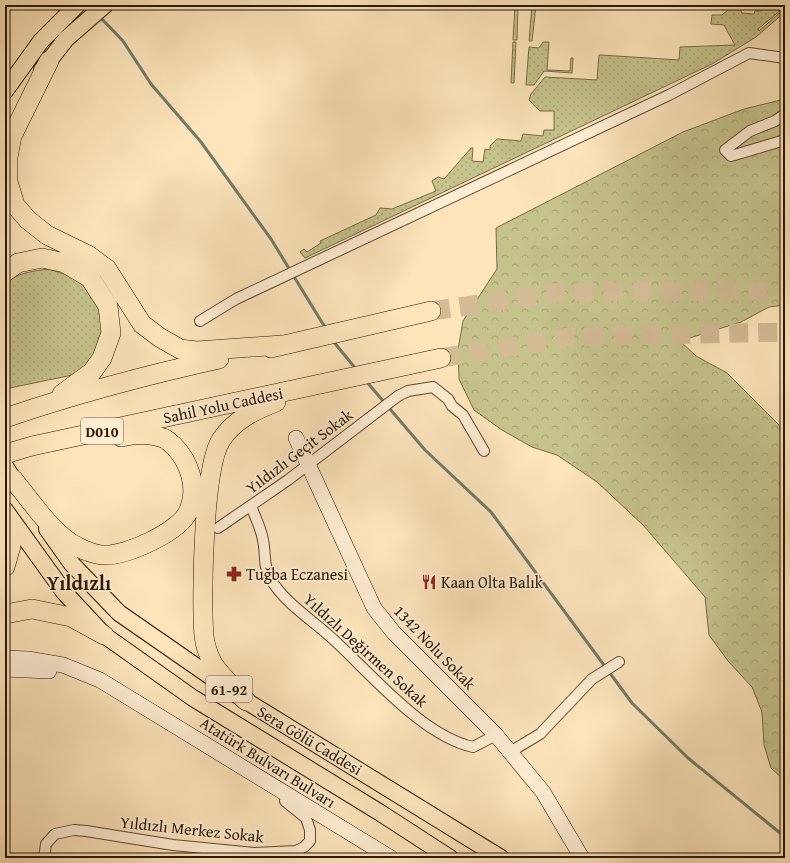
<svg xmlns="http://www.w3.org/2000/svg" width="790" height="863" font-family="'Gentium Book Plus',serif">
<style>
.grass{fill:url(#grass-dots);stroke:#786c46}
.forest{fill:url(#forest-crowns);stroke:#786c46}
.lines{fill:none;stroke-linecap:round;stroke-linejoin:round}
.stream{stroke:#717c6a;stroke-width:3}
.highway-tunnel{stroke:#d3bb96;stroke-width:19;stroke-dasharray:19 10;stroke-linecap:butt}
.street-casing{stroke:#604a2f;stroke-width:12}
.secondary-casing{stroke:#2b1700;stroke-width:16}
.primary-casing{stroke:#2b1700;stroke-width:18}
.highway-casing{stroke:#2b1700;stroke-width:20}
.street{stroke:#feedd3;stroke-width:10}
.secondary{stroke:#feedd3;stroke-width:15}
.primary{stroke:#fde4bb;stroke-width:16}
.highway{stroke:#fde4bb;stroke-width:19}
.labels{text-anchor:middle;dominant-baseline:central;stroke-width:3.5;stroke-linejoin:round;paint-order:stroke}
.shield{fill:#feedd3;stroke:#6a573f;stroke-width:1}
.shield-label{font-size:15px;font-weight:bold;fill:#2b1700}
.street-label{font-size:16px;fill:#2b1700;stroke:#feedd3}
.poi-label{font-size:16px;fill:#2b1700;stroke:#feedd3;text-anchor:start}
.district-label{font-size:20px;font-weight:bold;fill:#2b1700;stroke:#feedd3}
</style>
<defs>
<pattern id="grass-dots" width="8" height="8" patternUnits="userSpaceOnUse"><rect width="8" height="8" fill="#c5c28c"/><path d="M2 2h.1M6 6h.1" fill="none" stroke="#a9a677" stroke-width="1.8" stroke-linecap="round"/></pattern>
<pattern id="forest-crowns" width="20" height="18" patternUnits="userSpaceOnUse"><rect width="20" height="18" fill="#c5c28c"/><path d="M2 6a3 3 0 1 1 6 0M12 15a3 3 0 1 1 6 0" fill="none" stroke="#a9a677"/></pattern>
</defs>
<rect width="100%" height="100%" fill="#fde4bb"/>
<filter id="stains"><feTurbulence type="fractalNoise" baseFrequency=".005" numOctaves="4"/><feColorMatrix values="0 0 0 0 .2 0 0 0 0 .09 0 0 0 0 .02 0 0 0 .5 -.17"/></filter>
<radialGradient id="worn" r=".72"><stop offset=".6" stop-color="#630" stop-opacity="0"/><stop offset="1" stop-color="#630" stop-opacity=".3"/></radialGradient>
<path class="grass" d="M515,5H518L517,40H513Z
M532,5H536L532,41H529Z
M723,5H738L737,9H740L742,13L754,14L755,11H761V6L764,5H784L781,10L758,29L759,31L785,8V12L756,37L712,64L305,258L300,252L304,249L307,252L321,243L320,241L376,215L380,208L392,209L436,191L432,181L438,177L444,179L471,148H473L472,161L483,162L485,149L490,150V146L497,139L521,141L523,134L543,136L544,130H554V111H540L529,100L531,94L545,77L597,80L599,55H601L679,60L680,47L735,45L724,25L711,24L712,15H722L729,9V5Z
M513,42H516L514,83H511Z
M543,42H549L547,70L570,71L571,58H573L572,73L544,71L534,85H526L529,47L539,48Z
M48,269C79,277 104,295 103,329C102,335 103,343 101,348C97,357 88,365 82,373L5,389V284C15,273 34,271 48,269Z"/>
<path class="forest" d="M785,99V305L769,307L741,322L680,341L696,356L727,373L779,425L785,457V470L779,484L785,491V781L771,768L764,745L762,712L752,687L728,661L709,635L705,597L643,525L597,482L557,455L532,447L502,430L474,410L459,379L458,350L463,321L497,269L496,228L683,132L744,109Z"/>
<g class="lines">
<path class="stream" d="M99,16L123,41L151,84L201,142L271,239L326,329
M333,341L356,369
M366,381L425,450L491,512L632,703L688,758L785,837"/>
<path class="highway-tunnel" d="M431,311L560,292L785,291
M441,358L570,337L785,332"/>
<g class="street-casing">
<path id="street" d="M785,114L775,121L750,131L725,150L731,156L785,140
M200,321L236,299L669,95L749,53L785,58
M251,506C255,517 261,528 263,540C266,553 263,566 270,578C285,604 314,621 335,641C372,675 423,736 473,747L496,735
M218,528L288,480L398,396L408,391L433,387L448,399L452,406L463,415L484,451
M510,752L540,734L592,679L619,662
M44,858L46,844L55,834L74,830L86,831L173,845L254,853L296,851L304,847L310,841V830L306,818L285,801"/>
</g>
<g class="secondary-casing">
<path id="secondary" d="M296,438L374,608L394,633L496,735L543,792L582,858
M5,658L28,659L63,665L100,680L391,858
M5,669L49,671"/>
</g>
<g class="primary-casing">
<path id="primary" d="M42,70L66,39L105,5
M5,91L41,41L77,5
M5,466L19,489
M5,510L64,592L104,635L193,698L379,812L450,858
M47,529L72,564L119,613L246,701L501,858"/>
</g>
<g class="highway-casing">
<path id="highway" d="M49,61L12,136L8,157V182L15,205L28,220L47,235L88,255L107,269L142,324L159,337L180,349L197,351L282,345
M5,272L18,263L42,258L65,263L90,278L108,306L111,333L102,358L92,372L62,394
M271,348L431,311
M5,418C75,394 147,375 219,359
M5,454L32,446L441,358
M13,479C30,500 54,536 78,547C85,551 97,555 104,555C126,556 179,532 188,512C199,489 190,462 173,445C170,443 167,439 163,438C150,433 134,434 121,437
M5,533L11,546L5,567
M5,614L32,609L71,617L104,635
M246,701C237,691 218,673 212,662C209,656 205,644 204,636C201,599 203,468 221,440C234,420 255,410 276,402"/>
</g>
<use href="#street" class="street"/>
<use href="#secondary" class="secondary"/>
<use href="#primary" class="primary"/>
<use href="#highway" class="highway"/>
</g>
<defs>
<g id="pharmacy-bare" transform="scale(1.2)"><path d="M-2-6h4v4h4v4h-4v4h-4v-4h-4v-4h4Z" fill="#8f2418" stroke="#feedd3" stroke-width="2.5" paint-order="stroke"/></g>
<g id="restaurant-bare" transform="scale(1.2)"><path d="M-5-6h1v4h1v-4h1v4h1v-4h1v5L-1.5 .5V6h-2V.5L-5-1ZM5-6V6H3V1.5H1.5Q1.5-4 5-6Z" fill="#8f2418" stroke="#feedd3" stroke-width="2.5" paint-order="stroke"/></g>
</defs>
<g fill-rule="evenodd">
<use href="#pharmacy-bare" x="234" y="574"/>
<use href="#restaurant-bare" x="429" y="582"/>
</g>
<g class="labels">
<g class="shield">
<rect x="81" y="418" width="42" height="26" rx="3"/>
<rect x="206" y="676" width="46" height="26" rx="3"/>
</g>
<g class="shield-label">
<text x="102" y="431">D010</text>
<text x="229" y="689">61-92</text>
</g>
<g class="street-label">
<text transform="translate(223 405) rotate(-12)">Sahil Yolu Caddesi</text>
<text transform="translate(299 451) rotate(-37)">Yıldızlı Geçit Sokak</text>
<text transform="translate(435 647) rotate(46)">1342 Nolu Sokak</text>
<text transform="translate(366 650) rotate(42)">Yıldızlı Değirmen Sokak</text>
<text transform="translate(310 740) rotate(31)">Sera Gölü Caddesi</text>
<text transform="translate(268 762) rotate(32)">Atatürk Bulvarı Bulvarı</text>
<text transform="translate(192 829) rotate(6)">Yıldızlı Merkez Sokak</text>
</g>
<g class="poi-label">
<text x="246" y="574">Tuğba Eczanesi</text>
<text x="441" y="582">Kaan Olta Balık</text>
</g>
<g class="district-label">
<text x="79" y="582">Yıldızlı</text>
</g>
</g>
<rect width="790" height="863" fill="none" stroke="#fde4bb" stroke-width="20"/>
<rect x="6" y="6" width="778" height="851" fill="none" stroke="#2b1700" stroke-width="2"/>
<rect x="10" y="10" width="770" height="843" fill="none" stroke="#2b1700"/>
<rect width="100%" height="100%" filter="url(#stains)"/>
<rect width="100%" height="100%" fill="url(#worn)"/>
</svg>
